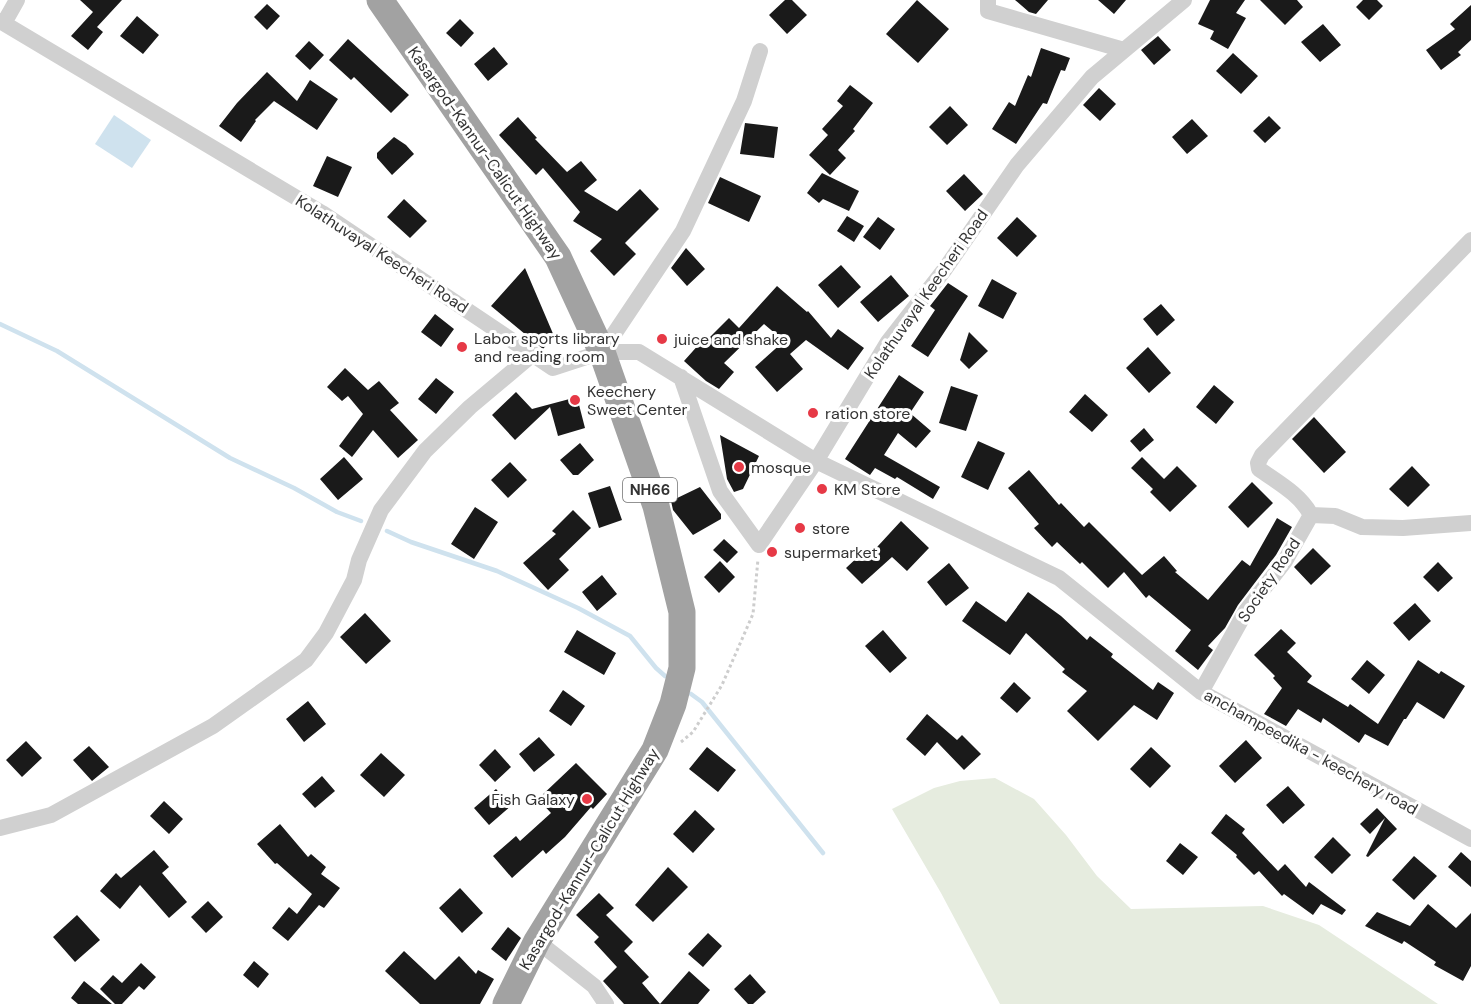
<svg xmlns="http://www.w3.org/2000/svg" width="1471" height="1004" font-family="'DM Sans',sans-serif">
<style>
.green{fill:#e6ecdf}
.water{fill:#cfe2ee}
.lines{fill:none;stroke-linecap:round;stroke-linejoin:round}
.stream{stroke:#cfe2ee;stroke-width:4.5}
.building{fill:#1a1a1a}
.path{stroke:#cdcdcd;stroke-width:3;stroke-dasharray:3 3;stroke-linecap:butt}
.minor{stroke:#d0d0d0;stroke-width:16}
.trunk{stroke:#a2a2a2;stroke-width:27}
.poi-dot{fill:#e63946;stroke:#fff;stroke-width:2}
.labels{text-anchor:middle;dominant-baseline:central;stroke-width:6;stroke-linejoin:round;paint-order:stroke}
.shield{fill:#fff;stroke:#707070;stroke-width:1.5}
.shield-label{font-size:15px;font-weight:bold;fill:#333}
.street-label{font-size:16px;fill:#333;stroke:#fff}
.poi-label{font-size:16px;fill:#333;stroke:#fff;text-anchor:start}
</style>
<rect width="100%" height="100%" fill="#fff"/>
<path class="green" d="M995,778L1034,799L1066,835L1097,876L1131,909L1263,906L1319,925L1438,1004H1000L941,893L892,809L934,788L960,781Z"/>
<path class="water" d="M114,115L151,140L132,168L95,144Z"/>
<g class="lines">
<path class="stream" d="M0,324L57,351L230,458L294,488L337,512L361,521
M387,531L411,542L497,571L578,608L630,636L656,668L665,676
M691,694L702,702L823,853"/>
</g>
<path class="building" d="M80,0H122L97,27L103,32L88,50L71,36L93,12Z
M785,0H792L807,15L787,34L769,15Z
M917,0L949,29L918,63L886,34Z
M1015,0H1048L1036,14L1029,12Z
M1098,0H1126L1114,14Z
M1210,0H1245L1236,13L1246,18L1228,49L1210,39L1214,31L1198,24Z
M1260,0H1297L1303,7L1285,25Z
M1363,0H1377L1383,6L1369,20L1356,7Z
M267,4L280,16L267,30L254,17Z
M1471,5V40L1458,52L1461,55L1441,70L1426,50L1455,29L1450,24Z
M137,16L159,35L143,54L120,36Z
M460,19L474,33L461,47L446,33Z
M1323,24L1341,45L1320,62L1301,42Z
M1158,36L1171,50L1154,65L1141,50Z
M348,39L409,95L391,113L354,77L351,80L329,60Z
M309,41L324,55L310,70L295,56Z
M494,47L508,64L488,81L474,64Z
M1041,48L1070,58L1065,71L1061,70L1047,104L1043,103L1016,144L992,129L1009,102L1015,106L1028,75L1031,77Z
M1233,53L1258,76L1241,94L1216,71Z
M267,72L297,101L310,80L338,99L317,130L274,101L255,120L256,121L241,142L219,126L237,103Z
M850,85L873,103L853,129L855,131L838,150L846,158L830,175L809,155L828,135L822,129L843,106L837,101Z
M1099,88L1116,104L1100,121L1083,105Z
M950,106L968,125L947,145L929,127Z
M1269,116L1281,128L1265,143L1253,131Z
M518,117L537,138L535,139L567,172L581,161L597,180L584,191L617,211L640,189L659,209L625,243L636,254L614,276L590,251L602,239L573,221L580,212L543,168L536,175L499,135Z
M1192,119L1208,136L1187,154L1172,137Z
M745,123L778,127L774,158L740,154Z
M394,137L406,145L414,154L392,175L377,158V153Z
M327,156L352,167L338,197L313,186Z
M822,173L859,191L849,211L823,199L819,203L807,193Z
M964,174L983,194L965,211L946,191Z
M720,177L761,196L749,222L708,203Z
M404,199L427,221L410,238L387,217Z
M847,216L864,226L854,242L837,231Z
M878,217L895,229L880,250L863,237Z
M1017,217L1037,236L1017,257L997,238Z
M686,248L705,269L687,286L671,268Z
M841,265L861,287L838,308L818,285Z
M525,268L554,336L543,349L491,306Z
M891,275L909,296L878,322L860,302Z
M992,279L1017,293L1003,319L978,306Z
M948,283L968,296L928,357L911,346L935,310L930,306Z
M777,286L807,312L808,311L831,338L838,329L864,348L848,370L806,340L790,354L803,369L777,392L755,367L784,341L764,324L724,363L734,372L719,389L706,381L684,361L701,342L703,344L729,318L739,328Z
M1161,304L1175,320L1157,336L1143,319Z
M435,314L454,329L441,347L421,332Z
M969,332L988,351L969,369L960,360Z
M1148,347L1171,373L1149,393L1126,368Z
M345,368L368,390L379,381L399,403L390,410L418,440L398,458L373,430L352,457L339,446L363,414L348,396L342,401L327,387Z
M899,375L924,392L910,413L931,431L916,448L898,433L884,455L940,487L933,499L897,477L895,479L875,468L870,475L845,459Z
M436,378L454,392L436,414L418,399Z
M1214,385L1234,402L1216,424L1196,407Z
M951,386L978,395L966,431L939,423Z
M516,392L532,409L577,397L585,428L558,436L550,407L515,440L492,415Z
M1085,394L1108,415L1092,432L1069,412Z
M1314,417L1346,452L1324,473L1292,439Z
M1144,428L1154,440L1140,452L1130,441Z
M720,435L759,456L743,489L734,492L727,479Z
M978,441L1005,453L988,490L961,477Z
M580,443L594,460L578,475H573L560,460Z
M344,457L363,479L338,500L320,479Z
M1142,457L1164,479L1177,466L1197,486L1170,512L1150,492L1153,489L1131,468Z
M510,462L527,480L508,498L491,480Z
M1412,466L1430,485L1408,507L1389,489Z
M1029,470L1059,505L1061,503L1084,527L1089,522L1142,575L1164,556L1177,571L1175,572L1208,600L1242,560L1250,566L1277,518L1292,527L1276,555L1238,605L1225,628L1208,646L1213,650L1198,670L1175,651L1191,630L1149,595L1146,598L1124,572L1108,588L1082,562L1080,564L1057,542L1052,547L1034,528L1039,524L1008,488Z
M1252,482L1273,503L1248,528L1228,507Z
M610,486L622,520L599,528L588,493Z
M700,487L721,514V519L693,535L673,510L671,501Z
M475,507L498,522L474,559L451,544Z
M573,510L591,528L559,559L569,570L548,590L523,563L556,534L552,531Z
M901,521L929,548L907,571L892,557L862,584L846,568L861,554L866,559Z
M724,539L738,552L727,563L713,550Z
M1313,548L1331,566L1311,585L1294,567Z
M720,561L735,577L719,593L704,577Z
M1438,562L1453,578L1438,592L1423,577Z
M949,563L969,588L946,606L927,582Z
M602,575L617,594L597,611L582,592Z
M1028,592L1061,616L1087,640L1090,636L1113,654L1111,657L1153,690L1158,682L1174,693L1157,720L1134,705L1098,741L1067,711L1087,691L1062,672L1065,669L1026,633L1010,655L962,621L976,601L1006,622Z
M1415,603L1431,621L1409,641L1393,623Z
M365,613L391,641L366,664L340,637Z
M1281,629L1296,643L1287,652L1312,676L1307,682L1348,707L1350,704L1378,724L1418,660L1439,674L1441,671L1465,686L1444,719L1417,702L1406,719H1404L1388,746L1365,734L1359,743L1323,718L1321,723L1298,709L1286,726L1264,714L1282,688L1273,678L1275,676L1254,655Z
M577,630L616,653L604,675L564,652Z
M883,630L907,658L890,673L865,646Z
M1367,660L1385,675L1369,694L1351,679Z
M1014,682L1031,698L1017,713L1000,698Z
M563,690L585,706L571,726L549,711Z
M308,701L326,724L304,742L286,719Z
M927,714L957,740L962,735L981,754L964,770L937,742L925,756L906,739Z
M539,737L555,755L534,772L519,754Z
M1246,740L1262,758L1235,783L1219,766Z
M26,741L42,758L22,777L6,760Z
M89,746L109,767L92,781L73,760Z
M707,747L736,770L718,792L689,769Z
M1151,747L1171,766L1150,788L1130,769Z
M495,749L511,767L495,782L479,765Z
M381,753L405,775L384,797L360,775Z
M576,763L607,794L593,809L591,807L565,837L546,854L543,850L512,878L493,856L516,836L520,841L551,813L538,799Z
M322,776L335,791L315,808L302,794Z
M1288,786L1305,805L1283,824L1266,805Z
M496,789L511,806L489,825L474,808Z
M164,801L183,819L169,834L150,816Z
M1377,808L1397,829L1368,857L1366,856L1385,818L1370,834L1360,824Z
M695,810L715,829L693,853L673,834Z
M1226,814L1245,829L1242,833L1278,871L1285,864L1306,887L1309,882L1346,910L1342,915L1321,904L1313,915L1284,894L1282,896L1259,871L1254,875L1236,857L1237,855L1211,833Z
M280,824L308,857L311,854L326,867L321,874L340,888L324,908L319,905L288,941L272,928L289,907L297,914L312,894L277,863L275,864L257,844Z
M1333,837L1351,855L1332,874L1314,857Z
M1180,843L1198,857L1183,875L1166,861Z
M154,850L169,867L162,873L187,902L169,918L140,885L120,909L100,891L116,873L121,878Z
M1461,852L1471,861V887L1448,867Z
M1414,856L1437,876L1414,900L1392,880Z
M668,867L688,887L653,922L635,905Z
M460,888L483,913L462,933L439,908Z
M599,893L614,908L606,915L633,942L624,951L649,977L642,983L660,1004H624L603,981L617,967L594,942L599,937L576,915Z
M208,901L223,917L206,933L191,917Z
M1428,904L1456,928L1471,913V966L1463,981L1434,965L1436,962L1404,941L1402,944L1365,926L1377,912L1410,926Z
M77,915L100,940L75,962L53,937Z
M508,927L521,938L506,961L491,949Z
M708,933L722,946L703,967L688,954Z
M404,951L435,980L459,956L476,974L478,970L494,979L480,1004H420L385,971Z
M254,961L269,974L258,988L243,975Z
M141,963L156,977L144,990L139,986L122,1004H115L100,989L113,975L122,983Z
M689,971L710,990L698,1004H660Z
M750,974L766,992L753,1004H748L734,989Z
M84,981L112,1004H78L71,998Z"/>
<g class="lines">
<path class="path" d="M681,742L693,732L722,685L753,614L758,559"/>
<path class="minor" d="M988,0V11L1124,50
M0,21L322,213L553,368L602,352H639L816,461L1059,578L1201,692L1471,839
M4,23L17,0
M602,352L683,231L744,101L760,51
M681,377L720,491L759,545L816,461L888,342L945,269L1017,165L1092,77L1184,0
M1311,515C1300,494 1277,482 1259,469L1258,463L1262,455L1471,240
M1201,692L1246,611L1285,561L1311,515L1335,516L1362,527L1403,528L1471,523
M0,828L51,815L102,787L213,726L306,660L326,633L354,580L359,560L381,510L425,451L470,407L533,354
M537,941L594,986L606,1004"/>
<path class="trunk" d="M380,0L558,257L602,352L656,506L682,612V668L673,704L655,750L537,941L506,1004"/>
</g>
<g class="poi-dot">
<circle cx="662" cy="339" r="6"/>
<circle cx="462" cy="347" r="6"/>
<circle cx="575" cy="400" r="6"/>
<circle cx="813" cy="413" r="6"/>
<circle cx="739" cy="467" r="6"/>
<circle cx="822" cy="489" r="6"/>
<circle cx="800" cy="528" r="6"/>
<circle cx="772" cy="552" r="6"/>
<circle cx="587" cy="799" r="6"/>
</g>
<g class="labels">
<rect class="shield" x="623" y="478" width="54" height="24" rx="4.5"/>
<g class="shield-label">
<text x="650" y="490">NH66</text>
</g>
<g class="street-label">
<text transform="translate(485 153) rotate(55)">Kasargod-Kannur-Calicut Highway</text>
<text transform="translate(382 254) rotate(33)">Kolathuvayal Keecheri Road</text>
<text transform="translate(926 294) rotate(-55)">Kolathuvayal Keecheri Road</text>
<text transform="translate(1269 580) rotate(-56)">Society Road</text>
<text transform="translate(1311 752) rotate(29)">anchampeedika - keechery road</text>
<text transform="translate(589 859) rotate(-59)">Kasargod-Kannur-Calicut Highway</text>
</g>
<g class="poi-label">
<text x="474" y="338">Labor sports library<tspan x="474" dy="18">and reading room</tspan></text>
<text x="674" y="339">juice and shake</text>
<text x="587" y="391">Keechery<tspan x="587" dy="18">Sweet Center</tspan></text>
<text x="825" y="413">ration store</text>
<text x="751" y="467">mosque</text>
<text x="834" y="489">KM Store</text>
<text x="812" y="528">store</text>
<text x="784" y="552">supermarket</text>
<text x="575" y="799" text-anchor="end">Fish Galaxy</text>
</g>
</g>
</svg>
